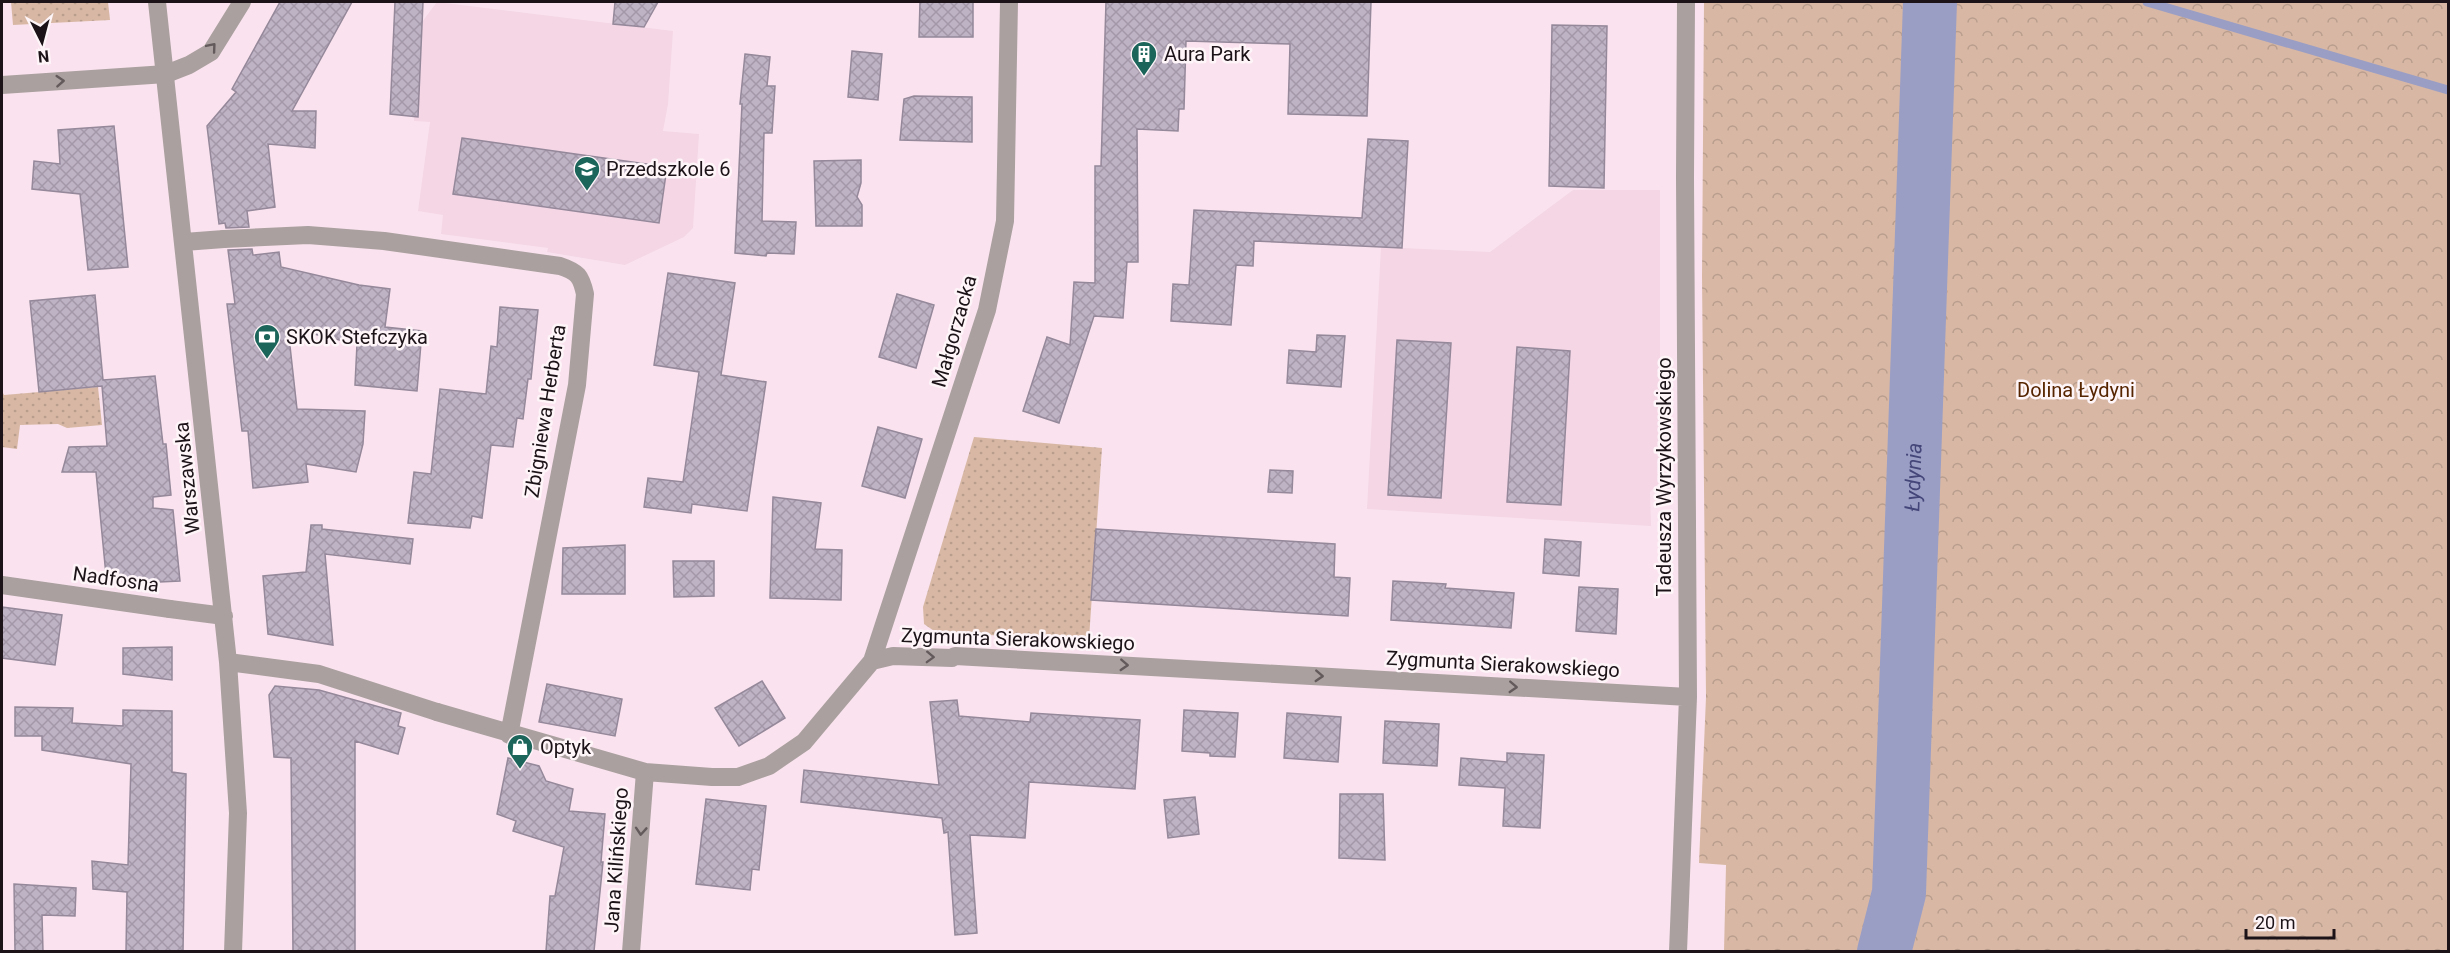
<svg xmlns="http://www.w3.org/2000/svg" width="2450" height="953" font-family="Roboto,sans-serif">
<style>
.built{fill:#f4d6e5}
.grass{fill:url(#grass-dots)}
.park{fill:url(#park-crowns)}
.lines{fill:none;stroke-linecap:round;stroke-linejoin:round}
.stream{stroke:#9b9ec4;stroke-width:9}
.river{stroke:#9b9ec4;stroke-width:54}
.building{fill:url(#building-cross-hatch);stroke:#94889a;stroke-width:1.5}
.pedestrian{stroke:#aba0a0;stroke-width:18}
.minor{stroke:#aba0a0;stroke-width:18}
.oneway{stroke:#635a5c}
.labels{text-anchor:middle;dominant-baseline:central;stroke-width:5;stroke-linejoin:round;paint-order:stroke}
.poi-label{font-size:20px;fill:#1b1317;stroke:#fef5f9;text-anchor:start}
.street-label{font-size:20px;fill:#1b1317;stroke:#fef5f9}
.park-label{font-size:20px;fill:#562500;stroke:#fef5f9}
.water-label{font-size:21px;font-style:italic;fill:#444679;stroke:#fef5f9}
</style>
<defs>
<pattern id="grass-dots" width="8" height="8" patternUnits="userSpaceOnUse" patternTransform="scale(1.5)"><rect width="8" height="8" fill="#d8b8a5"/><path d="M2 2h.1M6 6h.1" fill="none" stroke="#b99d8d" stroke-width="1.8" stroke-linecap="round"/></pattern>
<pattern id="park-crowns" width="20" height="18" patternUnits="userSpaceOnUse" patternTransform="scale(1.5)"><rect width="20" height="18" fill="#d8b8a5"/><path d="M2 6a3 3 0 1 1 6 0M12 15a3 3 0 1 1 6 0" fill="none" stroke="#b99d8d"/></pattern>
<pattern id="building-cross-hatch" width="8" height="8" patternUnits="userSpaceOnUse" patternTransform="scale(1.5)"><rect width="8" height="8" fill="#beb2c5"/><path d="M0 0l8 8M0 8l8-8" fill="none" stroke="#a398a8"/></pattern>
</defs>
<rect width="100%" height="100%" fill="#fae3ee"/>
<path class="built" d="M437,2L673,31L668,104L663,131L699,134L693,228L684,237L625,265L547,252L548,248L441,234L443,215L418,211L430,122L414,121L422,22Z
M1573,190H1660V482L1650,492L1651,526L1367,509L1381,247L1490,252Z"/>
<path class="grass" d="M11,2H108L110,20L13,25Z
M98,387L102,425L67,428L58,424L20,425L17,449L2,447V391L4,395Z
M974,437L1102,448L1089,639L937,633L924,624L923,607Z"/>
<path class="park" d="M1704,2H2448V951H1724L1726,865L1699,863L1706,697L1702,277Z"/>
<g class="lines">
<path class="stream" d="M2147,2L2448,90"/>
<path class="river" id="s1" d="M1884,952L1899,893L1930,2"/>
</g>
<path class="building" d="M280,2H352L292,111H316L315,148L268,144L275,207L247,211L249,227L226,228L225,223L219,224L207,126L236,92L232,89Z
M395,2H423L418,117L390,114Z
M615,2H658L644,27L613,24Z
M920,2H973V37H919Z
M1106,2H1371L1367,116L1288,114L1290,44L1186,41L1184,109H1179L1178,131L1137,129L1138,262H1127L1123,318L1094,316L1059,423L1023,411L1047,337L1070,345L1074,282L1095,283V166H1101Z
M1552,25L1607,26L1604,188L1549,186Z
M852,51L882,54L878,100L848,97Z
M745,54L770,57L767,86H775L772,133H764L762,221L796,222L794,254L767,253L766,256L735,253L742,104H740Z
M914,96L972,97V142L900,140L904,99Z
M114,126L128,267L88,270L80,194L32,189L34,161L60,164L58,130Z
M462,138L667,167L659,223L453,194Z
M1368,139L1408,141L1402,248L1254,241L1253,266L1236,265L1231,325L1171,321L1173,284L1189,285L1194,210L1362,218Z
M861,160V183L857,197L862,205V226H816L814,161Z
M252,249L253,255L279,252L281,267L359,285L390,289L385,327L422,331L417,391L355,385L357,344L288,328L297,409L365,411L363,444L356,472L306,464L308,482L253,488L248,431H242L227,304H235L228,250Z
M668,273L735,283L721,375L766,382L747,511L692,504L691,513L644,507L648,478L683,482L699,372L654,365Z
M897,294L934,305L916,368L879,357Z
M95,295L103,380L155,376L163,444H166L171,495L153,497V508L173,510L180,581L159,582L106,575L96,472H62L69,447L107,446L102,386L39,392L30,301Z
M500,307L538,310L531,379H528L523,419L517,418L513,447L491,445L482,518L472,516L470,528L408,523L414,472L431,474L440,389L486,394L491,346L497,347Z
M1317,335L1345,336L1341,387L1287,383L1289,350L1316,352Z
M1397,340L1451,343L1441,498L1388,495Z
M1517,347L1570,351L1561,505L1507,502Z
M878,427L922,439L905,498L862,486Z
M1270,470L1293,471L1292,493L1268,492Z
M773,497L821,503L815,549L842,550L841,600L770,598Z
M311,525H322V529L413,539L410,564L325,554L333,645L268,634L263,576L306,572Z
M1096,529L1335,544L1334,577L1350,578L1348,616L1091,600Z
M1545,539L1581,542L1579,576L1543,573Z
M625,545V594H562L563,548Z
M673,561H714V596L674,597Z
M1393,581L1446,584L1445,588L1514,593L1511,628L1391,620Z
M1579,587L1618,589L1616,634L1576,631Z
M2,607L62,615L55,665L2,658Z
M172,647V680L123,674V648Z
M762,681L785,718L739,746L715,708Z
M547,684L622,699L615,736L539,722Z
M275,686L319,690L401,713L398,726L405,728L398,754L355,741V951H293L291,758L274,757L269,695Z
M957,700L959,716L1030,722L1031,713L1140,720L1135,789L1029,782L1025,838L970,835L977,933L955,935L948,832L944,833L942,818L801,802L804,770L939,785L930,702Z
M15,707L73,708L72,723L123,726V710L172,711V772L186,774L183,951H126L127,892L93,889L92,861L128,865L131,764L42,750V736H15Z
M1184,710L1238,713L1235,757L1210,756V753L1182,751Z
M1287,713L1341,717L1338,762L1284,758Z
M1385,721L1439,724L1437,766L1383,763Z
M1507,753L1544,755L1540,828L1503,826L1505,788L1459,785L1461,758L1507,762Z
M508,758L539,766L546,781L573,789L569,811L605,814L601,862H603L594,951H546L550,896H555L564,847L513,831L516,821L497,814Z
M1340,794H1383L1385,860L1339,858Z
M1195,797L1199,834L1168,838L1164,800Z
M706,799L766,806L759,870L752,869L750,890L696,884Z
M14,884L76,888L75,916L42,915L43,951H15Z"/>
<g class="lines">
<path class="pedestrian" d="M157,2L228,662L238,813L233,952
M184,242L224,239
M170,609L224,616
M228,662L319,674L437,712"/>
<path class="minor" d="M2,85L166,74L189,65L211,52L242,2
M224,239L308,235L384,241L560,266C578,272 581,276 585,294L577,385L509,735
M2,585L170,609
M872,661L987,310L1005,221L1009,2
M437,712L645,772L712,777H738L769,766L804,742L872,661L893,656L952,658L955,656L1688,697
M631,952L645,772
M1678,952L1688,697L1685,177L1686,2"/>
</g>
<defs><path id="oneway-chevron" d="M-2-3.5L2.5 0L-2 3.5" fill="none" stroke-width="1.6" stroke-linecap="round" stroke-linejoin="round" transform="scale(1.5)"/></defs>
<g class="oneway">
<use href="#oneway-chevron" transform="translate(212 47) rotate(-50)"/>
<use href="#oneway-chevron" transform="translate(60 81) rotate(-4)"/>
<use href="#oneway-chevron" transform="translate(930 657) rotate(2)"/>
<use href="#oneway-chevron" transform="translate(1124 665) rotate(3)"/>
<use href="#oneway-chevron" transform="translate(1319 676) rotate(3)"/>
<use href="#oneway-chevron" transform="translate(1513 687) rotate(3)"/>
<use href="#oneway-chevron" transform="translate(641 831) rotate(94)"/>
</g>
<defs>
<g id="building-pin" transform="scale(1.35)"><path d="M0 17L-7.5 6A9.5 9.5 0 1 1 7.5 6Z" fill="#1b655b" stroke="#fef5f9"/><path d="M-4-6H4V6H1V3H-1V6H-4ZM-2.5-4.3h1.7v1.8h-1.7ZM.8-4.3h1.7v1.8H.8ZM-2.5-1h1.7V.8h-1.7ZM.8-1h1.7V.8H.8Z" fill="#fff"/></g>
<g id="school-pin" transform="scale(1.35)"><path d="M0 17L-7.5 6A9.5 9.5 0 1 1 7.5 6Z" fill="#1b655b" stroke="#fef5f9"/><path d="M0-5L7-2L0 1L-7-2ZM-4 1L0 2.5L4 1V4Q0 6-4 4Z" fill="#fff"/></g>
<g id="bank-pin" transform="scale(1.35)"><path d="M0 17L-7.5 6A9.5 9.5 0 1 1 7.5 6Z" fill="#1b655b" stroke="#fef5f9"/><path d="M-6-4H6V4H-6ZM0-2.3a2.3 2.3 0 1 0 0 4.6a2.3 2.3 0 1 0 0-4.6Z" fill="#fff"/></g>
<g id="shop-pin" transform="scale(1.35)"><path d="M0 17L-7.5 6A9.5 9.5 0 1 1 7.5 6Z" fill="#1b655b" stroke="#fef5f9"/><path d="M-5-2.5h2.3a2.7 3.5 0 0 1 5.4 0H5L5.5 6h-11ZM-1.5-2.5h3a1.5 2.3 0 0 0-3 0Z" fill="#fff"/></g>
</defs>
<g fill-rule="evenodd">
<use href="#building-pin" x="1144" y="54"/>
<use href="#school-pin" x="587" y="169"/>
<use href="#bank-pin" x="267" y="337"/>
<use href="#shop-pin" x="520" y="747"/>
</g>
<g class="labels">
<g class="poi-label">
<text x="1164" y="54">Aura Park</text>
<text x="606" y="169">Przedszkole 6</text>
<text x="286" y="337">SKOK Stefczyka</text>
<text x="540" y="747">Optyk</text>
</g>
<g class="street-label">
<text transform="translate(954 331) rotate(-74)">Małgorzacka</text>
<text transform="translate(545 411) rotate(-81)">Zbigniewa Herberta</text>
<text transform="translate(1664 477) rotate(-90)">Tadeusza Wyrzykowskiego</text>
<text transform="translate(187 478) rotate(-96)">Warszawska</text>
<text transform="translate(116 579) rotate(8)">Nadfosna</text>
<text transform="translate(1018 639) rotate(2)">Zygmunta Sierakowskiego</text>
<text transform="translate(1503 664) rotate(3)">Zygmunta Sierakowskiego</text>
<text transform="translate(616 860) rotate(-86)">Jana Kilińskiego</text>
</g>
<g class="park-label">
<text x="2076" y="390">Dolina Łydyni</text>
</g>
<g class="water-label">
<text stroke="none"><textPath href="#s1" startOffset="477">Łydynia</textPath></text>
</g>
</g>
<rect width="2450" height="953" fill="none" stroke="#1b1317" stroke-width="6"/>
<g transform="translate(42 42) rotate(174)" stroke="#fef5f9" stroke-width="4.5" paint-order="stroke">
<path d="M0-4.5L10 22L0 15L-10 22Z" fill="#1b1317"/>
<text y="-9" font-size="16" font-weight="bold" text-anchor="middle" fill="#1b1317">N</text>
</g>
<path d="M2246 929v9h88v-9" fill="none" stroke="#1b1317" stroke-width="3"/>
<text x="2255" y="929" font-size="18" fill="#1b1317" stroke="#fef5f9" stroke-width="4.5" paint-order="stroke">20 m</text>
</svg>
